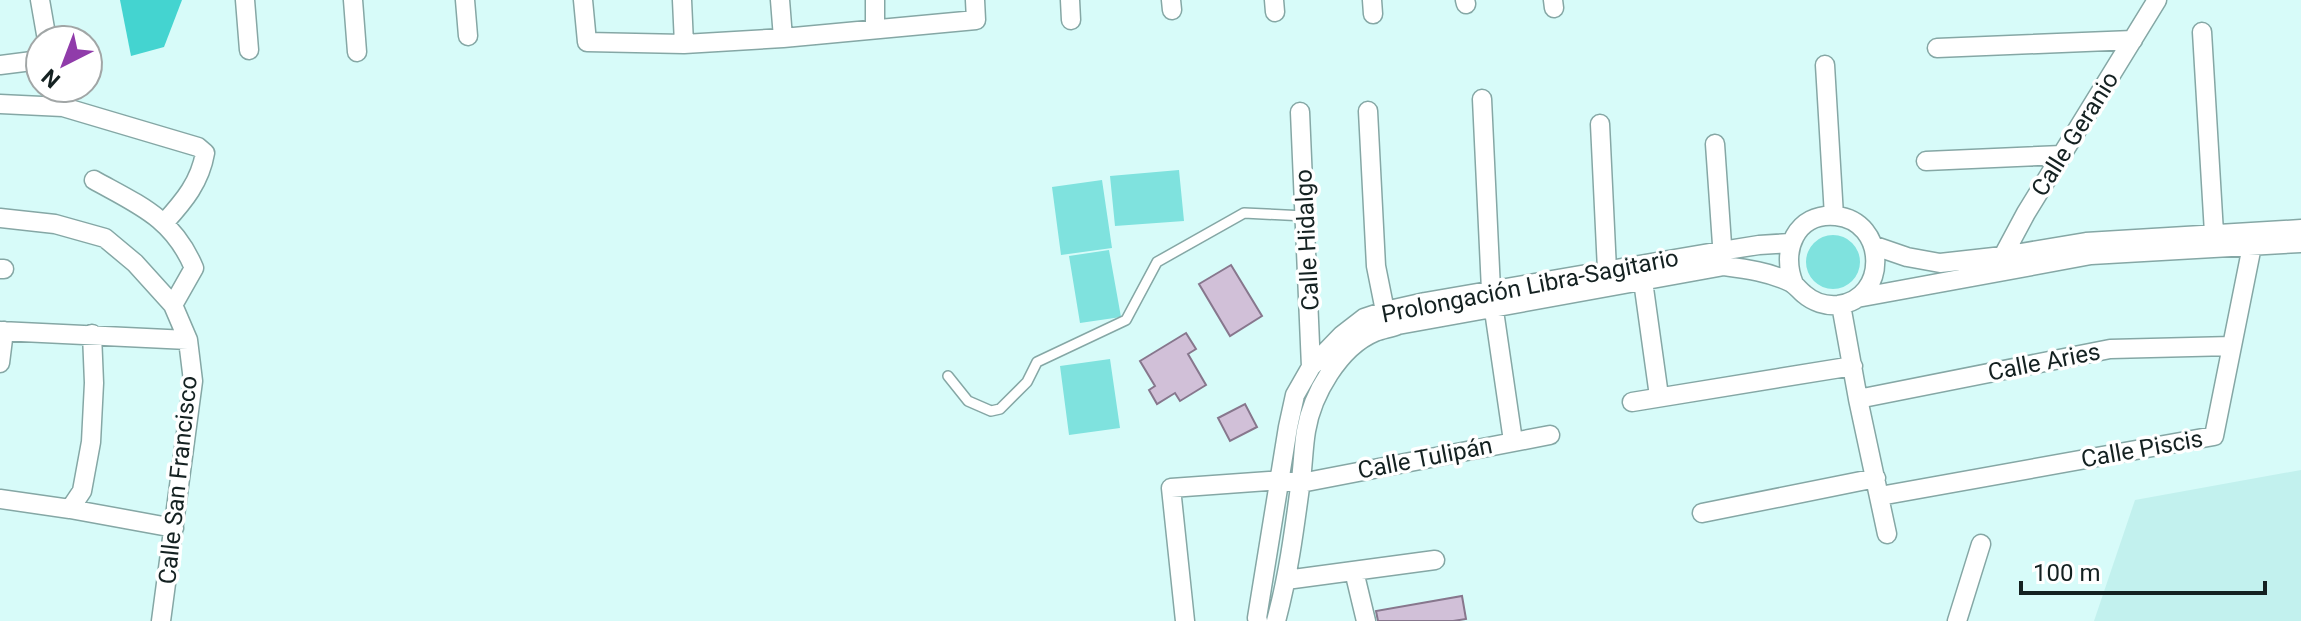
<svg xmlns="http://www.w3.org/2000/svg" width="2301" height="621" font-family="Roboto,sans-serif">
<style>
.built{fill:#c2f1ee}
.green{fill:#7fe2de}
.forest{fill:#44d4d0}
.building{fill:#d1c0d8;stroke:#87778d;stroke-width:2}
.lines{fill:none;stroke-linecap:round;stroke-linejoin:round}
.lane-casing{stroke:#85a7a5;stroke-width:12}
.street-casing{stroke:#85a7a5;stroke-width:21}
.lane{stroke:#fff;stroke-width:9}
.street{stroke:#fff;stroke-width:18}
.labels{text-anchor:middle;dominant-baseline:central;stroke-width:7;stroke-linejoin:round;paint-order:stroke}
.street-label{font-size:24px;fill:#142121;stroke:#fff}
</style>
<rect width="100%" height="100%" fill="#d7fbf9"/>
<path class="built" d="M2301,470V621H2094L2135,500Z"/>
<path class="green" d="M1179,170L1184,221L1115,226L1110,176Z
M1102,180L1112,248L1061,255L1052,187Z
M1806 262a27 27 0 1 1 54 0a27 27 0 1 1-54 0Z
M1109,250L1121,317L1080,323L1069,256Z
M1110,359L1120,428L1069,435L1060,366Z"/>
<path class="forest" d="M120,0H182L164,47L131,56Z"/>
<path class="building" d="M1231,265L1262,316L1230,336L1199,284Z
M1186,333L1196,349L1188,354L1206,385L1180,401L1175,393L1157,404L1149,390L1155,386L1140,361Z
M1245,404L1257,427L1230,441L1218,418Z
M1462,596L1466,619L1453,621H1378L1376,611Z"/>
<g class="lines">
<g class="lane-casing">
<path id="lane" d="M948,376L968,401L991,411L1000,409L1027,382L1037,362L1126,320L1157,262L1244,213L1305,216"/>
</g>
<g class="street-casing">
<path id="street" d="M40,0L47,40
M245,0L249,50
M353,0L357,52
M465,0L468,36
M583,0L587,42L684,44L783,38L976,20L975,0
M682,0L684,44
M780,0L783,38
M875,0V29
M1070,0L1071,20
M1171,0L1172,10
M1274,0L1275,12
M1372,0L1373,14
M1465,0L1466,4
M1553,0L1554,8
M2202,32L2214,233
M1937,48L2133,40
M0,65L40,60
M1825,65L1834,216
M1482,99L1491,290L1513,441
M0,104L63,107L198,147L205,153C200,182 184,201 165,222
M1368,111L1376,266L1385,311
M1300,112L1311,367
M1600,124L1607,270
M1715,144L1723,259
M1926,161L2062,155
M94,180C139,205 173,218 194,268L173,305
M0,218L55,224L105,238L135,263L173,305L188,340L193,381L161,621
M1875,246L1907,257L1940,263L2003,256L2086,242L2301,229
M2001,264L2003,256L2026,213L2157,0
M0,269H4
M1643,281L1659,396
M1857,298L2091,255L2301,243
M1841,305L1858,399L1887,534
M0,331L188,340
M0,363L4,331
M1858,399L2110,349L2232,346
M1632,402L1853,366
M1880,496L2214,436L2252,246
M0,499L70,509L174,528
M70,509L82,491L91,442L94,383L92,334
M1702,513L1876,478
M1354,571L1366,621
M1286,580L1435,560
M1185,621L1171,488L1281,480L1301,483L1550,435
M1258,621L1257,618L1288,427L1295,395L1311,367L1342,335L1364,318L1385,311L1425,302L1721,251L1759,245L1790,243
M1276,621C1288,577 1294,532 1300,487C1303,468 1303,449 1306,431C1312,395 1339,347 1375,332C1382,329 1391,328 1398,325L1724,266C1747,269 1769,272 1790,282C1796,285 1799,290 1804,294C1813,302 1826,306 1838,305C1889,299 1887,221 1836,216C1796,212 1780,251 1794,284
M1957,621L1981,544"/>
</g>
<use href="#lane" class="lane"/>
<use href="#street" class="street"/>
</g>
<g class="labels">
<g class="street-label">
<text transform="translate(2075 134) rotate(-58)">Calle Geranio</text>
<text transform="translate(1307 240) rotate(-93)">Calle Hidalgo</text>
<text transform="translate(1530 286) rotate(-11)">Prolongación Libra-Sagitario</text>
<text transform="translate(2044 362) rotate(-11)">Calle Aries</text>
<text transform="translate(2142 449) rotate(-10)">Calle Piscis</text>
<text transform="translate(1425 458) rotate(-11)">Calle Tulipán</text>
<text transform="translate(178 480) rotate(-84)">Calle San Francisco</text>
</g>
</g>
<g transform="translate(64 64) rotate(222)"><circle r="38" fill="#ffffff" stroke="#a1a6a6" stroke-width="2"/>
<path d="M0-6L14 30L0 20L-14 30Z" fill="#903caa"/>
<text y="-12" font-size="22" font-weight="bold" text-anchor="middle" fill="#142121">N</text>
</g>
<path d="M2021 581v12h244v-12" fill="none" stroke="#142121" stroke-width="4"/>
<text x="2033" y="581" font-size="24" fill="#142121" stroke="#ffffff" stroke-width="6" paint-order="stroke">100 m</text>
</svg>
